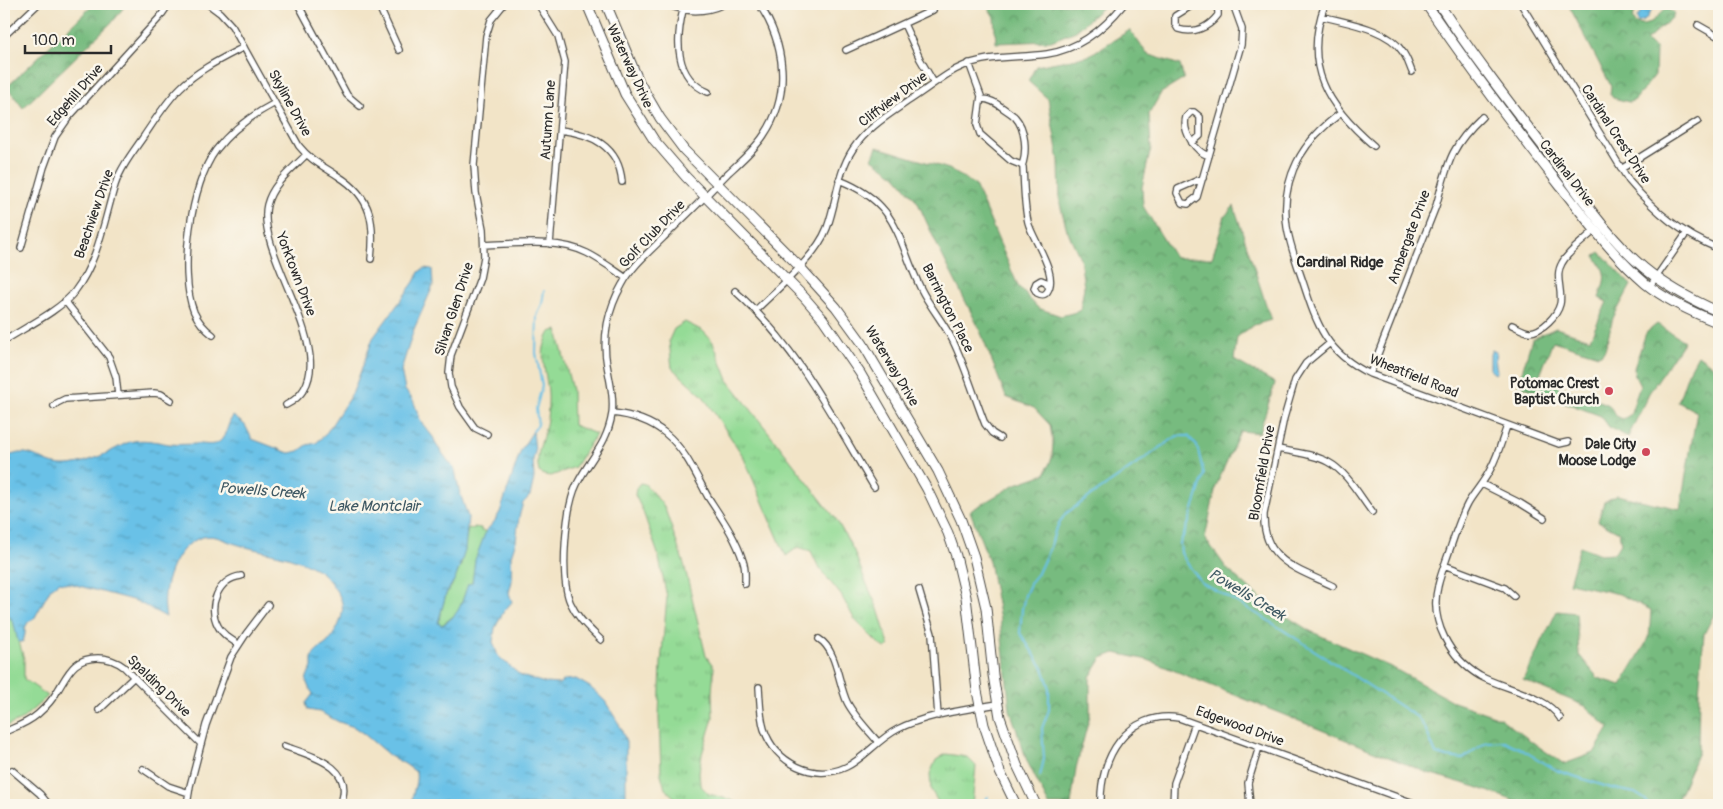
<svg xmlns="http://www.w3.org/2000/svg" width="1723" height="809" font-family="Pangolin,sans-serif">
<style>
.grass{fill:url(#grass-tufts);stroke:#608360}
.forest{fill:url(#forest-crowns);stroke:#517355}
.green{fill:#94db96;stroke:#608360}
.water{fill:url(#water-ripples);stroke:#4a7689}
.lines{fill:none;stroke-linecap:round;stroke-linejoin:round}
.stream{stroke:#69c1e7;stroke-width:2}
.minor-casing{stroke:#494742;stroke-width:8}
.secondary-casing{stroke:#494742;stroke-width:11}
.minor{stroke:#fff;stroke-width:5.5}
.secondary{stroke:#fff;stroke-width:9}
.poi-dot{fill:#d1495b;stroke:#fbf7ec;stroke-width:2}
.labels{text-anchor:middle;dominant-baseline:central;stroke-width:5;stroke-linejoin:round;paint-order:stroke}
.street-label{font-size:14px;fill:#2b2b2b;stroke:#fbf7ec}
.poi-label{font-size:14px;font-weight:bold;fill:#2b2b2b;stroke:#fbf7ec;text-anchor:end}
.neighbourhood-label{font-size:15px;font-weight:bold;fill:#2b2b2b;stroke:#fbf7ec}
.water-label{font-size:15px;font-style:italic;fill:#3e5863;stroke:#fbf7ec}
</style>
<defs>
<pattern id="grass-tufts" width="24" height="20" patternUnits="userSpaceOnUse" patternTransform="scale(1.25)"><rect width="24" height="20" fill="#94db96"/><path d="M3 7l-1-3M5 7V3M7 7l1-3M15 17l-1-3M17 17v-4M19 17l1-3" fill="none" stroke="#80bc81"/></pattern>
<pattern id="forest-crowns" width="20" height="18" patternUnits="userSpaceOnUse" patternTransform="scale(1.25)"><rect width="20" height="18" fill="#77bb7f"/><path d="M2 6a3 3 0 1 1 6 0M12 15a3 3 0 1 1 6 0" fill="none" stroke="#629868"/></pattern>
<pattern id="water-ripples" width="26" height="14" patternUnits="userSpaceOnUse" patternTransform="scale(1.25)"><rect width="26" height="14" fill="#69c1e7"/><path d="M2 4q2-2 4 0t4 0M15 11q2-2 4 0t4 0" fill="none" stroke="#579dbb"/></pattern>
</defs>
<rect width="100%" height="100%" fill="#fbf7ec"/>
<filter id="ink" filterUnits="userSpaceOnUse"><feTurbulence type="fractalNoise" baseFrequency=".02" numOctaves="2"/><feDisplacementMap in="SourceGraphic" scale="10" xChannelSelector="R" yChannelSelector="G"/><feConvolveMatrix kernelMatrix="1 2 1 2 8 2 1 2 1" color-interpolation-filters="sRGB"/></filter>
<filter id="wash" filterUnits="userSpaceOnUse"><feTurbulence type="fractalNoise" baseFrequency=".0096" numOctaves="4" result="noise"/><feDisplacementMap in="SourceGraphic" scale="20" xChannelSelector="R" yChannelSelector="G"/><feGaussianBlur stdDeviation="1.12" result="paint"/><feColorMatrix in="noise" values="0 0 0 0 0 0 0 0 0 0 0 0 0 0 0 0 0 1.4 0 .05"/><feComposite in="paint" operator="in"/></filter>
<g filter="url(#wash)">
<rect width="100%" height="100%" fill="#f2e4c7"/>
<path class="grass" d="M685,322L703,331L713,342L728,380L836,519L854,551L865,580L878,609L889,645L886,648L880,645L855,620L841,595L819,568L811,551L798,547L786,556L743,456L703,396L672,368L669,340L674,329Z
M557,330L572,390L573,425L596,434L575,467L551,476L544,475L539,472C534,454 545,437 547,419C548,409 549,395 547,384C544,363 539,352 550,332Z
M640,483L645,484L664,506L684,564L706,656L714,667L712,692L713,718L702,754L699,772L700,785L709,794L731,800L741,805H686L675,798L665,789L661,774L659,717L661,663L667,597L658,554L642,509L635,495L636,488Z
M946,754L967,757L976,766L972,805H940L931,790L930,774L936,760Z"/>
<path class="forest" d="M94,4H126L115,19L23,108L7,87Z
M986,4H1106L1076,31L1051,41L996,43L994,17Z
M1568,4H1641L1632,18L1634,23C1648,30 1656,17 1666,8L1674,13L1673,17L1646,41L1656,49L1655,75L1635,100L1629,102L1613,98L1610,94L1611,86Z
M1130,30L1147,54L1180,65L1184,79L1161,93L1149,114L1151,148L1142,187L1143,206L1175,258H1212L1225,216L1234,206L1271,320L1254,325L1237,337L1234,360L1275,383L1259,433L1240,431L1216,486L1205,538L1227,569L1267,604L1310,631L1393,668L1454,702L1500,718L1542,749L1564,764L1594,753L1609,728L1585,706L1523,680L1557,611L1576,613L1579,655L1598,678L1621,685L1649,638L1651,610L1619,594L1569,583L1580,546L1600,554L1614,553L1621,543L1619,532L1598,521L1604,502L1617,495L1680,509L1697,412L1678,402L1688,373L1698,355L1713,366L1719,374V605L1704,634L1699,692L1698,752L1675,805H1526L1476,787L1428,773L1148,660L1115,653L1102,658L1090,677V715L1076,768L1071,805H1049L1027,761L1010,710L1000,620L989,561L970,511L1016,484L1045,474L1052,458L1053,443L1050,425L1034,408L1006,397L979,328L938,247L917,201L896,176L872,159L877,147L949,169L975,185L1018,286L1038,308L1061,316L1080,311L1084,287L1080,258L1067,230L1060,204L1059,161L1048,99L1028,81L1036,66L1088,56Z
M1600,252L1631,285L1613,318L1605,349L1601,354L1598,355L1553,341L1539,378L1609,405L1616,416L1623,419L1630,415L1640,386L1635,376L1634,368L1646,333L1657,324L1684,341L1649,393L1628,437L1609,427L1601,416L1518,385L1532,339L1556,328L1590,339L1607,302L1599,298C1606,277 1608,275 1595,256Z"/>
<path class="green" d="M474,527L481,528V531H486L472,583L465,593L461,606L456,614L442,625L438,623L446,594L451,587L461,565L468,528L474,529Z
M4,602L6,603L7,613L14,624L24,659V679L48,696L21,720L4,727Z"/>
<path class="water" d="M1647,4H1656L1645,20L1638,23L1637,18Z
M424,268L432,269L433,286L414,329L401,370L405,390L413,400L421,422L433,437L437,446L455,470L459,490L468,517L465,551L456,577L446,594L438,623L442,625C461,614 461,603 468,584L472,583L475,560L486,531L494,522L500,512L521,450L533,431L535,452L533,460L534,478L530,496L523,503L519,517L516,541L511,556L512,581L509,593L512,602L504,611L495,628L493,642L498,656L521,676L545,683L559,684L565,680L576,679L590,687L605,701L619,724L626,741V805H413C410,793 418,786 416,772L405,764L390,756L364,734L354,727L339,722L320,712L308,710L306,703L313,694C310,689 305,683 307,677C308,673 311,671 312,667C312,661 311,657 315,652C318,648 323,647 327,643C338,631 348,610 339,595C333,586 326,574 316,569C291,554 263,553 236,544C225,541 216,534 203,537C173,545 160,590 166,617L136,601L72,584L59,582L51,588L34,619L28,622L25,628V634L23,642H18L14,624L7,613L6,603L4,602V458C35,443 38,466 66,465C81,465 104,455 117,448C123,445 127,442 134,441C146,439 157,442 169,444C179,445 189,444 200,444C206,444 213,446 219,442C227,436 227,424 233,416L245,425L252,439L289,453L299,451L307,445L316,443L325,435L353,392L373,338L414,282L419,272Z
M1492,350L1496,351L1495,359L1497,371L1495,374L1490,370V354Z"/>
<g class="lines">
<path class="stream" d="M533,431L538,425L536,409L542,386L536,353L537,316L542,304L544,291
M1040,776L1044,759L1042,728L1049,710V685L1043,668L1020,633L1022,609L1025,595L1031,582L1038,573L1051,545L1055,531L1065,514L1177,436H1188L1197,446L1204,475L1188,525L1180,543L1181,553L1187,563L1201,582L1266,619L1417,717L1425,728L1436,754L1447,757L1463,759L1473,751L1487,742L1504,741L1519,748L1558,771L1611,788L1635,793L1646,800L1648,805
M980,805L988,797"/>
</g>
</g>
<g filter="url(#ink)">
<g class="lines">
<g class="minor-casing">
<path id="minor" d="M208,4L220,13L232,26L299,146C310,160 323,166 338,176C372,197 375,223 371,259
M298,4L347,95L360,106
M378,4L399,50
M538,4L558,36L565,62L550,244
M667,4C686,13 705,13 724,4
M1194,4L1175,16V24L1178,29C1194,34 1208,28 1218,15V11L1215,4
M1325,4C1302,66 1327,106 1374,146
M1521,4L1629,181C1656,213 1681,233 1719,249
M683,10C676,39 674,78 708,92
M1321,16C1346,23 1387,28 1402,51C1407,57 1409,65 1412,72
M904,24L920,59L934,83
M1698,25L1719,37
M4,36L38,4
M846,50L933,10
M969,63L981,96L977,125L980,134L1011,161L1021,165L1023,167C1024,185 1024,205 1028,222C1032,239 1060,275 1047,292C1044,296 1041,295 1037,293L1034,288L1036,283L1041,280L1046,282L1049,288
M982,99C990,99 996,103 1003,108C1007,111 1012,114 1015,117C1026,129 1027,152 1022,166
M1341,113C1302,141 1280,179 1287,227C1290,246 1297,264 1303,282C1317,325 1326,353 1370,374L1559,444L1568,442
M560,130C592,134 619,146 622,182
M1192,143L1200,136V117L1194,112H1191L1186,117C1182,131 1195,152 1209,156
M1621,169L1698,121
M1203,178L1178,189L1177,193L1182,203L1188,204L1197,197L1241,45L1242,29L1233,4
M839,180C900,204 896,238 921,289C930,307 944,323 953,341C966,368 974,396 985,424L992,433L1000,438
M484,245C518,244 556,238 587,253C601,260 613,269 626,278
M21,248L44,167L55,137L69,117L160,17L169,4
M1650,286L1686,234
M735,291C796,345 833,418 874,487
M65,301L109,357L116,377L118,395
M756,310C778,288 816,257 827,228C837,201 837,173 853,149C867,128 887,116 907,102C921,93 934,83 948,74C980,53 1011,59 1047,54C1080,49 1104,29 1124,4
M1512,325C1517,327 1524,332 1530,332C1542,331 1557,316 1560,304C1563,290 1554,276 1562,263C1569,250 1585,240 1595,230
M213,335C205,329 198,321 194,312C178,273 191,183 216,150C232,129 252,115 275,103
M4,341C24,328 61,310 75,291C98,261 104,221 115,185C121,167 133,152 144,136C155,120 166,102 180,88C198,70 221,59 244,47
M1330,343L1306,363L1295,380L1284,418L1264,514C1262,561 1298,569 1333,586
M1370,374L1436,206C1448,164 1449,148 1482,117
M286,405C355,370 254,258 267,205C272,184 291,170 306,155
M54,406L57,403L65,399L154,393L161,394L171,400
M612,413C632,415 649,420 665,433C685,449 696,475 708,497C721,517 736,538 743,561C746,569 745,577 745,584
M1507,426C1502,440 1498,455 1491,468C1485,481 1475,491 1468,503C1460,518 1455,534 1450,549C1446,561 1441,573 1438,586C1429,621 1450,658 1480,676C1504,689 1546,695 1560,718
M487,434L475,428L460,407L451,387L449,373L451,355L480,278L484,257L483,229L476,193L474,165L486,36L491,20L504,4
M1278,449C1294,452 1313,454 1328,462C1347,472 1359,495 1372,512
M1482,484L1520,503L1544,518
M1444,565L1505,588L1514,596
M919,590L932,634L938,716
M819,639C837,650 838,683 847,702C854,716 867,729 878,742
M601,640C589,628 577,618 570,602C560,578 565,508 577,484C590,458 607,445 612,414C614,397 610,382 607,365C602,338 608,309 622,285C632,266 649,252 664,237C686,216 707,195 728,173C741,161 755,149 764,135C792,94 785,43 759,4
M238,644C230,639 222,634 218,626C207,606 218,579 241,576
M759,687C760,701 760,716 764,729C775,763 814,782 846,767C865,758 878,739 898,729C927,714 966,710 997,704
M99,710L134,677
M4,732C16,727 28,723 38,714C46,707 53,699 58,690C69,672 74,658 98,658C108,658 116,661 124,667L201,744
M284,746C311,756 357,766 340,805
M143,769L168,786L189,793
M12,770L40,794L49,805
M187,805L190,786L206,725L231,657L246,634L268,605
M281,805L282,804
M1101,805C1099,758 1127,710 1179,718L1419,805
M1173,805L1174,783L1195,724
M1250,805L1248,783L1259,747"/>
</g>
<g class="secondary-casing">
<path id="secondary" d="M587,4L625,94L654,140L686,177L804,297L823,319L860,373L927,489L948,533L956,556L966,597L977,691L984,725L1000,772L1016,805
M606,4L639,82L660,118L684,150L799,266L836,307L863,344L938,471L961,520L974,557L986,608L993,675L1000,717L1017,765L1036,805
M1426,4C1469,67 1514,127 1561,187C1588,221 1613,256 1646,284C1667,301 1694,313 1719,323
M1439,4C1473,56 1511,105 1549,154C1578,192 1607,237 1644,268C1667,287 1692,300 1719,312"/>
</g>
<use href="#minor" class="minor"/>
<use href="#secondary" class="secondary"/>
</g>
</g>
<g class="poi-dot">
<circle cx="1609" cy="391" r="5"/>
<circle cx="1646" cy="452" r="5"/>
</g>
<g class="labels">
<g class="street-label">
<text transform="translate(630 66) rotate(65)">Waterway Drive</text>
<text transform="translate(75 95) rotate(-49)">Edgehill Drive</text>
<text transform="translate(893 99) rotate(-37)">Cliffview Drive</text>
<text transform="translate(290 103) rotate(61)">Skyline Drive</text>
<text transform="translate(548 120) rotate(-86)">Autumn Lane</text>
<text transform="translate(1616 134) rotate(57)">Cardinal Crest Drive</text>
<text transform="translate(1567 173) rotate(52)">Cardinal Drive</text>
<text transform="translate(94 214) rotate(-71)">Beachview Drive</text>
<text transform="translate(652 234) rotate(-46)">Golf Club Drive</text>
<text transform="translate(1409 237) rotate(-70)">Ambergate Drive</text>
<text transform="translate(296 274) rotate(69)">Yorktown Drive</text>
<text transform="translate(948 308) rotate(63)">Barrington Place</text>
<text transform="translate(454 309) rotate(-72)">Silvan Glen Drive</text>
<text transform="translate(892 366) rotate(59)">Waterway Drive</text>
<text transform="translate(1414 376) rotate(22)">Wheatfield Road</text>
<text transform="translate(1262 473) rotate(-80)">Bloomfield Drive</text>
<text transform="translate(159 686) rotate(44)">Spalding Drive</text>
<text transform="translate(1240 726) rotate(20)">Edgewood Drive</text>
</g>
<g class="poi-label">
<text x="1599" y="383">Potomac Crest<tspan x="1599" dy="16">Baptist Church</tspan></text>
<text x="1636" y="444">Dale City<tspan x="1636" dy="16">Moose Lodge</tspan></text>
</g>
<g class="neighbourhood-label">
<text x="1340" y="262">Cardinal Ridge</text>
</g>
<g class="water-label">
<text transform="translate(262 491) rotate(4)">Powells Creek</text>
<text x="374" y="506">Lake Montclair</text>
<text transform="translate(1247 595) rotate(31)">Powells Creek</text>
</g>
</g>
<rect width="1723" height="809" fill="none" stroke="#fbf7ec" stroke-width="20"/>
<path d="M25 45v8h86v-8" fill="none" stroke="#2b2b2b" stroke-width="2.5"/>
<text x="32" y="45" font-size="15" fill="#2b2b2b" stroke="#fbf7ec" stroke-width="4" paint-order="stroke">100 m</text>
</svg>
